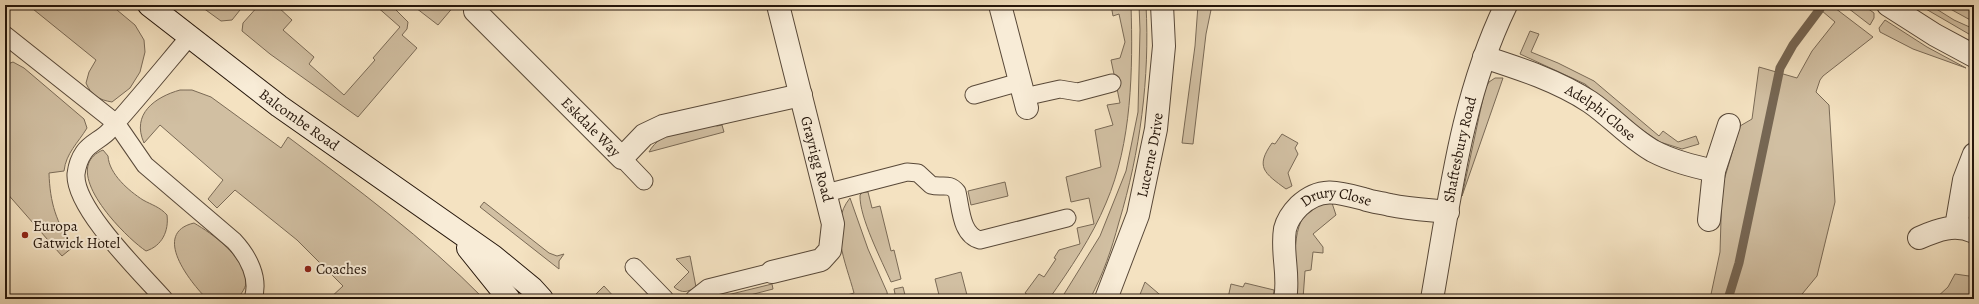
<svg xmlns="http://www.w3.org/2000/svg" width="1979" height="304" font-family="Alegreya,serif">
<style>
.green{fill:#d1bfa2;stroke:#7a6a56}
.lines{fill:none;stroke-linecap:round;stroke-linejoin:round}
.stream{stroke:#766653;stroke-width:9}
.service-casing{stroke:#584838;stroke-width:19}
.minor-casing{stroke:#584838;stroke-width:24}
.tertiary-casing{stroke:#584838;stroke-width:24}
.secondary-casing{stroke:#24150a;stroke-width:24}
.service{stroke:#f8ecd7;stroke-width:17}
.minor{stroke:#f8ecd7;stroke-width:22}
.tertiary{stroke:#f8ecd7;stroke-width:22}
.secondary{stroke:#f8ecd7;stroke-width:22}
.poi-dot{fill:#8f2418;stroke:#f8ecd7;stroke-width:1.5}
.labels{text-anchor:middle;dominant-baseline:central;stroke-width:4;stroke-linejoin:round;paint-order:stroke}
.street-label{font-size:15px;fill:#24150a;stroke:#f8ecd7}
.poi-label{font-size:15px;fill:#24150a;stroke:#f8ecd7;text-anchor:start}
</style>
<rect width="100%" height="100%" fill="#f4e2c1"/>
<filter id="stains"><feTurbulence type="fractalNoise" baseFrequency=".005" numOctaves="4"/><feColorMatrix values="0 0 0 0 .2 0 0 0 0 .09 0 0 0 0 .02 0 0 0 .5 -.17"/></filter>
<radialGradient id="worn" r=".72"><stop offset=".6" stop-color="#630" stop-opacity="0"/><stop offset="1" stop-color="#630" stop-opacity=".3"/></radialGradient>
<path class="green" d="M28,5H111L135,25L144,40L145,52L140,72L130,88L112,102C99,100 91,95 86,83L89,72L96,60Z
M199,5H244L232,20L221,21Z
M259,5H276L292,20L283,30L314,57L309,64L344,95L375,60L373,58L400,27L375,5H391L408,22L407,29L402,35L417,48L358,117L270,54L242,31L243,23Z
M419,5H455L438,25L416,8Z
M1111,5H1131C1133,69 1132,143 1106,203C1092,237 1070,269 1049,299H1034L1025,293L1039,274L1044,277L1056,259L1054,258L1059,250L1080,244L1077,228L1094,224L1089,198L1071,202L1066,177L1101,167L1095,130L1113,125L1107,105L1120,103L1111,60L1120,58L1125,42L1119,14L1113,16Z
M1139,5H1146C1150,78 1140,152 1119,222C1111,251 1104,272 1090,299H1061L1100,236L1126,171L1138,112L1140,30Z
M1198,5H1212L1206,34L1193,144L1182,143L1195,46Z
M1815,5H1831L1873,37L1823,76L1820,80L1816,92L1829,105L1835,202L1817,276L1798,299H1710L1720,252L1722,187L1740,126L1752,119L1759,67L1797,78L1812,51L1835,22Z
M1844,5H1863L1874,13V18L1870,25Z
M1919,5H1930L1954,20L1974,29V37Z
M1943,5H1974V22Z
M1885,20L1927,47L1966,68L1913,49L1880,32L1879,28Z
M1530,31L1539,34L1531,52L1558,63L1594,81L1659,136L1663,131L1678,142L1696,136L1699,144L1682,149L1660,142L1632,123L1585,84L1520,54Z
M13,62L24,68L84,119L87,128C78,143 66,153 64,171L49,173C50,203 56,222 73,247L62,256L5,191V65Z
M1495,78H1503L1462,196L1485,89L1489,82Z
M180,90H192L211,97L281,148L288,137C356,188 424,238 484,299H329L343,286L297,240L235,190L217,208L208,199L223,180L160,125L144,143C131,114 155,97 180,90Z
M712,124L717,126L722,125L724,132L649,152C661,130 690,129 712,124Z
M1282,134L1298,143L1295,148L1298,154L1288,173L1292,186L1286,189C1264,173 1255,167 1272,143L1275,144Z
M103,150L108,156C109,174 129,191 143,200C152,205 160,207 167,215C169,231 162,246 146,251C125,237 57,169 103,150Z
M1005,182L1008,196L971,205L968,191Z
M863,192H868L872,208L880,206L891,251L894,250L901,279L891,282C882,261 859,217 860,195Z
M850,198L868,249L887,292L888,299H834L854,293C846,263 828,225 850,198Z
M484,202L549,253L557,256L564,254L559,261V269L480,207Z
M1332,203L1336,215L1313,234L1323,247V253L1313,252L1311,270L1305,271L1303,299H1298L1296,295C1296,270 1288,218 1316,205C1321,203 1327,203 1332,203Z
M194,223C213,234 243,256 246,280C247,287 241,294 237,299H207C190,282 151,233 194,223Z
M690,256L696,287C688,292 682,294 674,287L689,272L676,259Z
M961,272L968,299H940L935,279Z
M1974,272V299H1935L1948,287L1955,274L1969,276Z
M1145,282L1165,299H1143L1139,297Z
M1245,283L1274,290L1273,299H1222V297L1228,298L1231,284L1243,287Z
M772,284L773,289L735,299H711Z
M604,286L616,299H591Z
M903,287L906,299H896L894,289Z"/>
<g class="lines">
<path class="stream" d="M1728,299L1739,263L1780,68L1793,45L1820,9"/>
<g class="service-casing">
<path id="service" d="M5,35L116,123L145,165L234,241C248,256 260,278 253,299
M974,95L1020,82
M1024,97L1060,89L1078,92L1112,83
M622,158L644,181
M826,193L907,172L918,173L931,185C942,188 949,182 957,192C961,209 961,235 980,240L1067,218
M634,267L665,299
M164,299C141,273 74,208 76,174C77,166 79,159 84,152C90,143 102,139 109,131C137,100 163,68 190,36
M694,299L708,288L772,272"/>
</g>
<g class="minor-casing">
<g id="minor">
<path d="M1000,5L1027,108"/>
<path id="s1" d="M475,11L622,158L644,135L663,126L801,95"/>
<path id="s2" d="M1484,57C1521,69 1558,81 1590,102C1612,117 1630,138 1653,151C1672,161 1693,166 1714,171"/>
<path d="M1709,220L1714,171L1729,125"/>
<path d="M1956,227L1964,180L1974,154"/>
<path d="M1919,238C1937,230 1955,223 1974,232"/>
<path d="M772,272L821,260L830,250L833,224L778,5"/>
<path id="s3" d="M1285,299C1290,276 1281,253 1285,229C1287,221 1293,212 1299,206C1320,186 1339,192 1364,199C1372,202 1382,203 1390,205C1409,209 1429,210 1448,212"/>
<path id="s4" d="M1432,299C1450,198 1461,98 1506,5"/>
</g>
</g>
<g class="tertiary-casing">
<g id="tertiary">
<path d="M1888,5L1935,35L1974,56"/>
<path id="s5" d="M1106,299L1138,215L1156,129L1164,46L1162,5"/>
</g>
</g>
<g class="secondary-casing">
<g id="secondary">
<path id="s6" d="M149,5L279,106L493,256L532,288L542,299"/>
<path d="M468,248L509,299"/>
</g>
</g>
<use href="#service" class="service"/>
<use href="#minor" class="minor"/>
<use href="#tertiary" class="tertiary"/>
<use href="#secondary" class="secondary"/>
</g>
<g class="poi-dot">
<circle cx="25" cy="235" r="4"/>
<circle cx="308" cy="269" r="4"/>
</g>
<g class="labels">
<g class="street-label">
<text stroke="none"><textPath href="#s2" startOffset="130">Adelphi Close</textPath></text>
<text stroke="none"><textPath href="#s6" startOffset="189">Balcombe Road</textPath></text>
<text stroke="none"><textPath href="#s1" startOffset="164">Eskdale Way</textPath></text>
<text stroke="none"><textPath href="#s4" startOffset="152">Shaftesbury Road</textPath></text>
<text stroke="none"><textPath href="#s5" startOffset="151">Lucerne Drive</textPath></text>
<text transform="translate(817 159) rotate(75)">Grayrigg Road</text>
<text stroke="none"><textPath href="#s3" startOffset="138">Drury Close</textPath></text>
</g>
<g class="poi-label">
<text x="33" y="226">Europa<tspan x="33" dy="17">Gatwick Hotel</tspan></text>
<text x="316" y="269">Coaches</text>
</g>
</g>
<rect width="1979" height="304" fill="none" stroke="#f4e2c1" stroke-width="20"/>
<rect x="6" y="6" width="1967" height="292" fill="none" stroke="#24150a" stroke-width="2"/>
<rect x="10" y="10" width="1959" height="284" fill="none" stroke="#24150a"/>
<rect width="100%" height="100%" filter="url(#stains)"/>
<rect width="100%" height="100%" fill="url(#worn)"/>
</svg>
